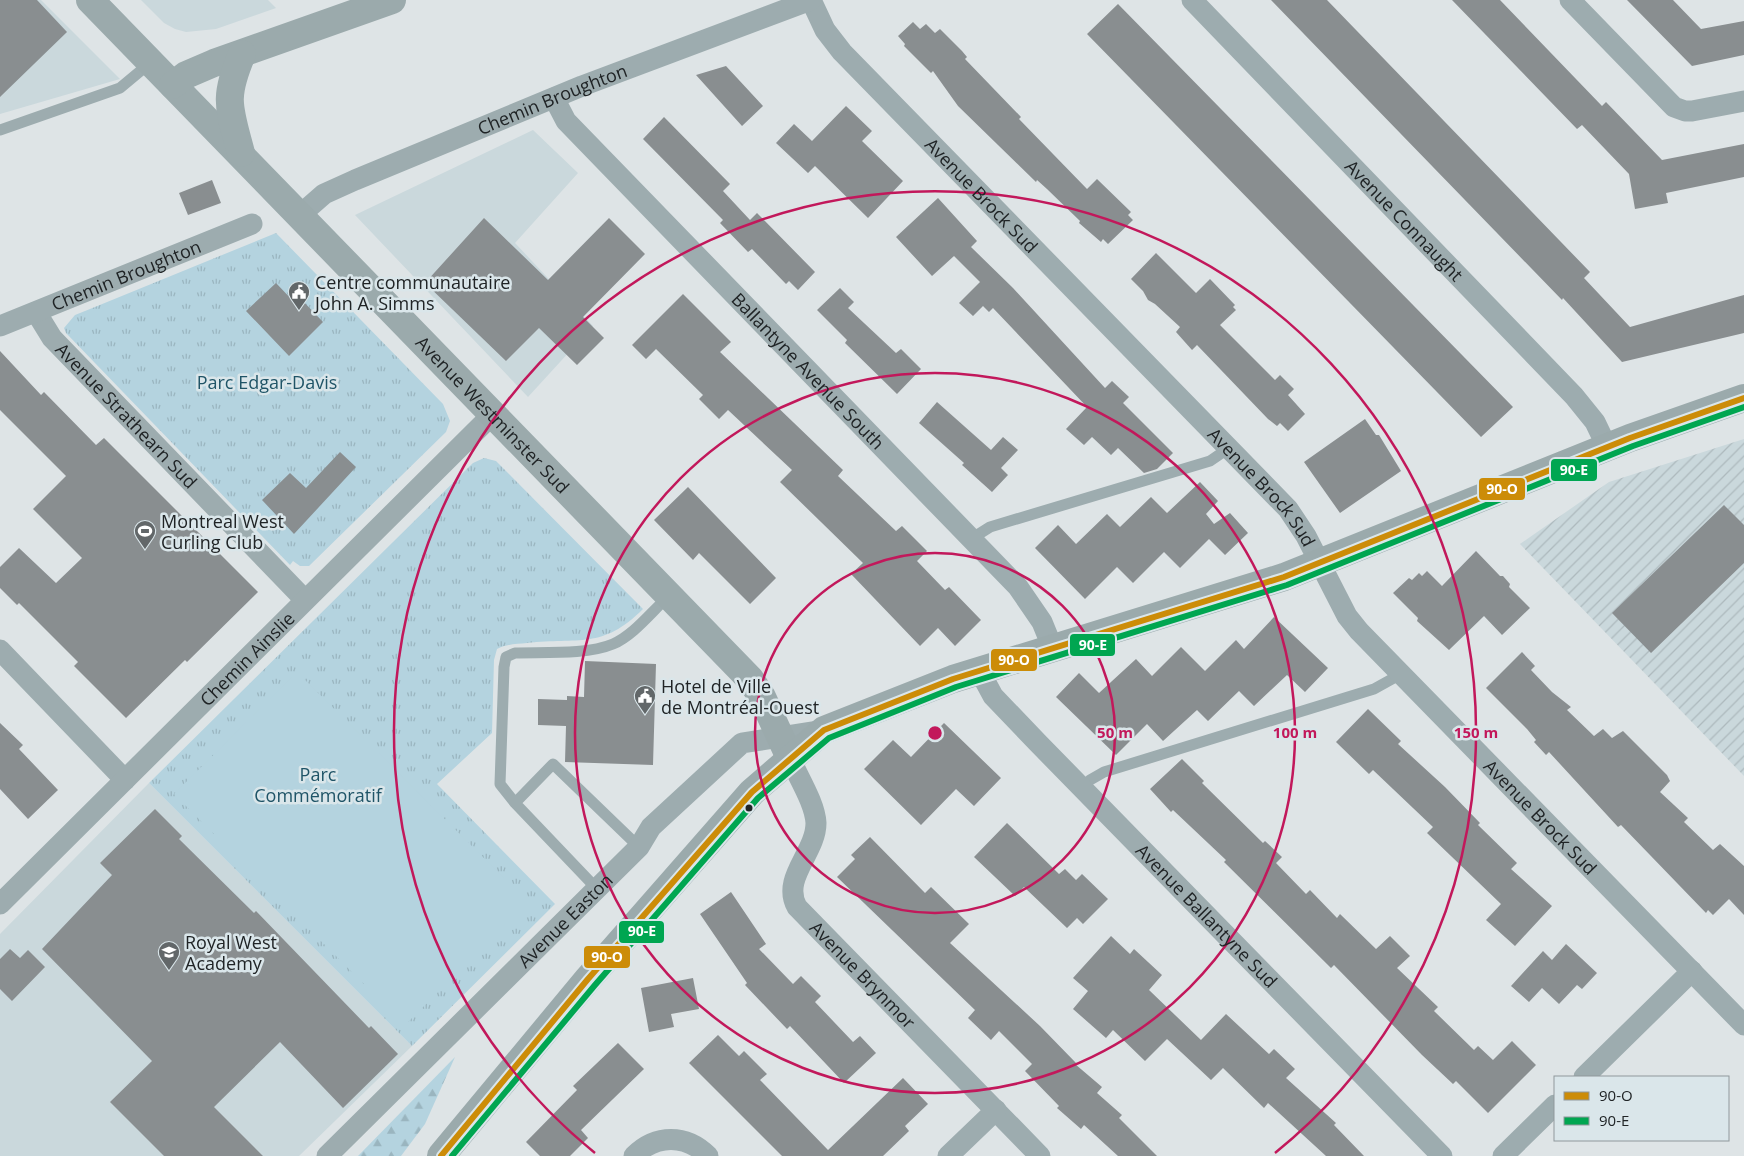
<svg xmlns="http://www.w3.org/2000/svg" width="1744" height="1156" font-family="'Open Sans',sans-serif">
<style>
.built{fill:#cad8dc}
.industrial{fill:url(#industrial-furrows)}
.grass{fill:url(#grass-tufts)}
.forest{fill:url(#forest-firs)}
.pitch{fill:#b4d3df}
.building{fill:#898e90}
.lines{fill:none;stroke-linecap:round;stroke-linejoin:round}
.lane{stroke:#9dacaf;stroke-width:11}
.street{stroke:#9dacaf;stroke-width:21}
.secondary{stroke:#9baaac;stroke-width:28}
.bus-1-casing{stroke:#dae6ea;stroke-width:10}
.bus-2-casing{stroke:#dae6ea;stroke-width:10}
.bus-1{stroke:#cc8c08;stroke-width:6}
.bus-2{stroke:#00a651;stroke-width:6}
.ring{fill:none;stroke:#c2185b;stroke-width:2.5}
.bus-dot{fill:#202426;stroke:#dae6ea;stroke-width:2}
.labels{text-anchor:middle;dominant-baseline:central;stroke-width:5;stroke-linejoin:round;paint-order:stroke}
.street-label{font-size:18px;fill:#202426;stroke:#dae6ea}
.poi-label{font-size:18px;fill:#202426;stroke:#dae6ea;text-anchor:start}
.park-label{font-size:18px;fill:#1f5467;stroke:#dae6ea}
.centre{fill:#c2185b;stroke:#dae6ea;stroke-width:2.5}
.ring-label{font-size:15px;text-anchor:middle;font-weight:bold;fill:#c2185b;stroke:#dae6ea;stroke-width:5;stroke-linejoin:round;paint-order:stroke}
.line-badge{stroke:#dae6ea;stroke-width:2}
.badge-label{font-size:14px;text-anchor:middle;font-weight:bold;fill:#fff}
</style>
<defs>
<pattern id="industrial-furrows" width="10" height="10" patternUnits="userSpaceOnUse" patternTransform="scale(1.25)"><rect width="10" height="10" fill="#cad8dc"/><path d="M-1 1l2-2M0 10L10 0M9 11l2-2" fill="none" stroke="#adb9bd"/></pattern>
<pattern id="grass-tufts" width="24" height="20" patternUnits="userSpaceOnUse" patternTransform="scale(1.25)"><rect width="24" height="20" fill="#b4d3df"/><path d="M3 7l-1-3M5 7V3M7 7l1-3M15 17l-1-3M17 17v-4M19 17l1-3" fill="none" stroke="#9ab5bf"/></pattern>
<pattern id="forest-firs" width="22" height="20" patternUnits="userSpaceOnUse" patternTransform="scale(1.25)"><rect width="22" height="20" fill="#b4d3df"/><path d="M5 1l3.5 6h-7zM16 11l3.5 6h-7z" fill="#9ab5bf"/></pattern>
</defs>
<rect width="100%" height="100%" fill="#dee4e6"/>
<path class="built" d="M0,0H41L120,79L0,114Z
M141,0H268L276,8L216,29L186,32L175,29L164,23Z
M533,130L578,173L515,243L593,326L528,397L355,215Z
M149,783L412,1046L299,1156H0V934Z"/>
<path class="industrial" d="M1744,439V776L1520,544L1609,482Z"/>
<path class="grass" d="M276,233L443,404L450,421L446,432L309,566H300L293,561L290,565L66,333L64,328L75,315L90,309Z
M484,458L496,461L643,609C602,650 579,637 527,643C517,644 506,644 497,649L494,660L492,733L437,784L555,904L412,1046L149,783L473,463Z"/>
<path class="forest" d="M455,1057L425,1124L401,1156H358Z"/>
<path class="pitch" d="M297,672L528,902L405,1025L174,794Z"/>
<path class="building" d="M0,0H37L67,32L0,97Z
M1271,0H1327L1590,272L1584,278L1630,327L1744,295V333L1622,362L1563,298L1562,300Z
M1452,0H1500L1602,106L1606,102L1662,160L1744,144V177L1666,193L1668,203L1635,209L1629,174L1582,125L1577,129Z
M1627,0H1673L1701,29L1744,21V55L1692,66Z
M1118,4L1513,407L1481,437L1087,34Z
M913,22L920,29L926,24L935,33L940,29L962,51L967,57L965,59L1021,117L1019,119L1087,189L1097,179L1131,212L1128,215L1133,220L1108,244L1103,239L1101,242L1079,223L1080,221L1047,189L1037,180L1036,182L958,106L933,71L931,73L904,46L905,44L898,36Z
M726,66L763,106L742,126L696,75Z
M846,106L872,131L862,141L903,181L868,218L815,166L808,173L776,143L794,124L812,141Z
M664,117L730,184L723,191L750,220L757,213L815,272L798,290L789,281L786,284L752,249L748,252L720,223L723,220L643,139Z
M212,180L221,203L188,215L179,193Z
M938,198L977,241L971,247L1013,288L1105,388L1112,381L1129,397L1123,403L1173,453L1157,469L1144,473L1118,448L1111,455L1092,437L1084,445L1066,429L1087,407L993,308L989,312L983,306L973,316L959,303L980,282L954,256L932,276L896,237Z
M484,218L548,280L609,218L645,254L583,317L604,338L577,365L539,328L506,361L425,283Z
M1156,253L1196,293L1210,279L1235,305L1233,307L1236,310L1220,325L1275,380L1280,375L1294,389L1288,395L1305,414L1288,431L1280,423L1277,426L1268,419L1197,345L1192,350L1176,332L1180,327L1155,304L1148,300L1143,291L1131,279Z
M276,283L295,303L300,298L323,322L289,356L246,311Z
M840,288L854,302L848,308L896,353L901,349L921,369L897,394L845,343L847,340L817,310Z
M683,294L731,342L720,352L843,470L838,476L896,531L902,526L927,551L917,561L945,590L949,587L981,620L955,646L938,628L920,646L851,574L863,563L780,482L792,470L728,410L719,419L699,399L703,395L656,349L646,359L632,345Z
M0,351L41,395L44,392L96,445L104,438L258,592L187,662L185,660L126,718L74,666L78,662L19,603L17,605L0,588V567L19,548L56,583L82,558L33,509L66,476L0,410Z
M937,402L991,450L1003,437L1018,450L1001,468L1008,475L992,492L962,465L964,463L919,423Z
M1365,419L1376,435H1379L1401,471L1340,513L1304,462Z
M340,452L356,467L294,534L262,500L290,473L306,488Z
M1200,482L1218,501L1206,514L1214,524L1230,513L1248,533L1225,555L1209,539L1180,568L1164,552L1133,583L1117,567L1085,599L1035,548L1058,525L1076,544L1107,514L1120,527L1151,497L1167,513Z
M688,487L776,578L750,604L699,553L693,560L654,520Z
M1724,505L1744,525V563L1651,653L1612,613Z
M1476,551L1500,576H1503L1510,584L1509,587L1530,608L1502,635L1484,616L1449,650L1417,621L1418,618L1393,593L1409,578L1412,580L1419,573L1422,576L1427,571L1442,586Z
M1274,617L1328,668L1305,692L1287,675L1254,706L1239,691L1208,721L1197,710L1163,741L1147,724L1116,755L1056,697L1079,673L1099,693L1136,659L1152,676L1181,647L1205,671L1236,640L1244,649Z
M1522,652L1535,666L1531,670L1552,692L1571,707L1567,710L1594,736L1603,729L1612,738L1623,731L1667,775L1670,781L1660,792L1688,818L1684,822L1713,850L1720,844L1744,866V915L1729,899L1713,915L1708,910L1706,913L1621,825L1618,827L1549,752L1546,755L1534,742L1536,740L1527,729L1486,688Z
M585,661L656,664L653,765L565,762L566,726L538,725V699L567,700V696L584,697Z
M1368,709L1401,741L1398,744L1445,787L1480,823L1478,825L1517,863L1511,869L1552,906L1515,946L1486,920L1501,904L1427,833L1433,827L1373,770L1369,774L1336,742Z
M0,723L23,745L19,749L58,790L28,819L0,789Z
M944,723L1001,778L974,806L956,789L921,825L864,769L893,740L911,757Z
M1182,759L1204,781L1202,783L1263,843L1265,841L1282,857L1276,863L1306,894L1310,890L1337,918L1340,914L1376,949L1390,936L1410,956L1397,968L1438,1007L1434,1011L1474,1050L1478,1046L1493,1060L1512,1041L1536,1065L1488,1113L1456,1081L1453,1084L1422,1055L1334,965L1331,968L1224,862L1226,860L1173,810L1171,812L1150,789Z
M155,809L182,836L179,839L254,913L256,911L369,1028L371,1026L398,1054L343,1108L280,1042L214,1107L263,1156H164L110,1102L152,1061L42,949L112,875L100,863Z
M1007,823L1059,874L1065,869L1076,880L1082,874L1108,899L1083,924L1077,918L1067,928L1024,887L1015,896L974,857Z
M870,837L925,893L931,887L969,924L950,943L1040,1026L1076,1063L1075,1064L1102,1087L1097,1093L1122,1115L1119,1118L1157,1156H1118L1084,1125L1081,1129L1057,1108L1059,1106L1025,1071L1032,1064L999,1031L991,1040L968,1018L975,1010L837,877L855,859L851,855Z
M731,892L766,944L759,949L793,984L801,976L821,996L815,1002L853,1042L860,1036L876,1053L844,1083L790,1026L787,1029L745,985L747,983L700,914Z
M1111,936L1130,954L1134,949L1162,975L1149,990L1201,1040L1226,1014L1269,1054L1274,1049L1295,1069L1286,1078L1336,1123L1334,1125L1364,1156H1326L1268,1103L1264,1108L1223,1068L1211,1080L1167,1039L1145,1061L1113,1030L1106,1038L1073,1009L1088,991L1073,978Z
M1566,944L1597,973L1582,989L1577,985L1559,1004L1542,988L1529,1002L1511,986L1543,951L1552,960Z
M10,949L20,958L28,950L45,967L12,1001L0,989V959Z
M693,978L699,1009L671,1014L674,1027L649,1032L641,988Z
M718,1035L739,1056L744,1051L767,1074L760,1080L828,1150L903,1078L928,1104L905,1126L909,1131L883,1156H782L689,1063Z
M618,1043L644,1069L581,1130L588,1138L570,1156H540L526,1142L577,1090L573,1086Z"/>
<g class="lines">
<path class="lane" d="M0,130L120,88L150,63
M971,539L990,527L1210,461L1229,448
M1081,788L1090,780L1104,772L1374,689L1401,674
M515,803L500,784L504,667L506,657L515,653C544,652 587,655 613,644C634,635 652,611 669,596
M597,889L515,803L553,764L639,847"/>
<g class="street">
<path id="s1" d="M811,0L825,30L842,52L1288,509L1306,536L1347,616L1359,631L1744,1025"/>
<path id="s2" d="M1192,0L1574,396L1595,422L1607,447"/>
<path d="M1570,0L1674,107L1685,111H1692L1744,101"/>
<path id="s3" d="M554,98L566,121L1018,587L1042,622L1053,649"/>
<path id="s4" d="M300,215L324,194L355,180L582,86L811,0"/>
<path id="s5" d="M36,312L52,338L305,600"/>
<path id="s6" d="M0,326L252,224"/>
<path d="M0,650L125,780"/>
<path id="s7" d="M979,670L993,696L1038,743L1442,1156"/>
<path id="s8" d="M790,758C798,777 815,803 816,823C816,853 781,878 797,907L1040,1156"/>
<path id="s9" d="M0,904L493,414"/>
<path d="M1584,1077L1692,971"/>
<path id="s10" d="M327,1156L639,847L651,827L742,743L824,730"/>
<path d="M634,1156C656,1134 686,1134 708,1156"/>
<path d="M948,1156L996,1110"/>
<path d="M1503,1156L1555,1105"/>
</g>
<g class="secondary">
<path id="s11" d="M90,0L750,679L762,697L790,758"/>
<path d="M173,85L186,75L214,63L392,0"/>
<path d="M241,153C229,107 223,99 242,54"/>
<path d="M441,1156L588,979L752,792L824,730L953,679L1284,577L1630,438L1744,398"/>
</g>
<g class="bus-1-casing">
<path id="bus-1" d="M441,1156L588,979L752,792L824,730L953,679L1284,577L1630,438L1744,398"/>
</g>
<g class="bus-2-casing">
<path id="bus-2" d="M452,1156L595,985L758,798L829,738L956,687L1287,585L1633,446L1744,407"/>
</g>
<use href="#bus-1" class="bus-1"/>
<use href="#bus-2" class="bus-2"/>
</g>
<g class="ring">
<circle cx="935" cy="733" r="180"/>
<circle cx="935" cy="733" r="360"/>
<path d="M595 1153A541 541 0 1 1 1275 1153"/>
</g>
<defs>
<g id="civic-pin" transform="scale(1.125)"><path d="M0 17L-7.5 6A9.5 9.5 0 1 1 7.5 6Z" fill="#626769" stroke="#dae6ea"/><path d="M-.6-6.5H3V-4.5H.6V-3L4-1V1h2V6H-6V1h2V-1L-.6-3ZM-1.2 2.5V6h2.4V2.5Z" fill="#fff"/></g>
<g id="stadium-pin" transform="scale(1.125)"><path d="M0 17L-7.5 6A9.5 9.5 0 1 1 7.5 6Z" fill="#626769" stroke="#dae6ea"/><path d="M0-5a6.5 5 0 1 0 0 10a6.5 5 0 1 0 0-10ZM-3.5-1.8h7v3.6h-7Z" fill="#fff"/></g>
<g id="school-pin" transform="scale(1.125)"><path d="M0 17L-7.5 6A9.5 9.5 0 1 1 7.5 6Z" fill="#626769" stroke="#dae6ea"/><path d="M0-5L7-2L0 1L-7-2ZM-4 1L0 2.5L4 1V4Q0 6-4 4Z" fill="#fff"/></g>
</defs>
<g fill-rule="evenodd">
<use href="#civic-pin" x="299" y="292"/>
<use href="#stadium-pin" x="145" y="531"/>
<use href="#civic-pin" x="645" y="696"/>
<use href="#school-pin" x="169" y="952"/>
</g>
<circle class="bus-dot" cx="749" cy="808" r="4.5"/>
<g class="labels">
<g class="street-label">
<text stroke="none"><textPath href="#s4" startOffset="279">Chemin Broughton</textPath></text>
<text stroke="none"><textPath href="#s1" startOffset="261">Avenue Brock Sud</textPath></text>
<text stroke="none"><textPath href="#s2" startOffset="306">Avenue Connaught</textPath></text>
<text stroke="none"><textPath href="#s6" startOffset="136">Chemin Broughton</textPath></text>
<text stroke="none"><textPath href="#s3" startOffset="374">Ballantyne Avenue South</textPath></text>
<text stroke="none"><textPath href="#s11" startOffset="578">Avenue Westminster Sud</textPath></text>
<text stroke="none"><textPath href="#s5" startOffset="138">Avenue Strathearn Sud</textPath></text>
<text stroke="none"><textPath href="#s1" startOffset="666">Avenue Brock Sud</textPath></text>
<text stroke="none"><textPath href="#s9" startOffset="348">Chemin Ainslie</textPath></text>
<text stroke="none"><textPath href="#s1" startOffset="1101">Avenue Brock Sud</textPath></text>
<text stroke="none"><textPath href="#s7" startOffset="336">Avenue Ballantyne Sud</textPath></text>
<text stroke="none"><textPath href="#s10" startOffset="335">Avenue Easton</textPath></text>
<text stroke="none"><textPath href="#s8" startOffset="254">Avenue Brynmor</textPath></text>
</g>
<g class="poi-label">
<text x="315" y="282">Centre communautaire<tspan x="315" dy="21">John A. Simms</tspan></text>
<text x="161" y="521">Montreal West<tspan x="161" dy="21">Curling Club</tspan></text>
<text x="661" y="686">Hotel de Ville<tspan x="661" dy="21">de Montréal-Ouest</tspan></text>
<text x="185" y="942">Royal West<tspan x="185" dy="21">Academy</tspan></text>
</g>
<g class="park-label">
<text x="267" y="382">Parc Edgar-Davis</text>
<text x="318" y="774">Parc<tspan x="318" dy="21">Commémoratif</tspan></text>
</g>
</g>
<circle cx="935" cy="733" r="8" class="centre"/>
<g class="ring-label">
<text x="1115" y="738">50 m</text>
<text x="1295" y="738">100 m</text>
<text x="1476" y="738">150 m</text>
</g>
<g class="line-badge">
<rect x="1550" y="458" width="48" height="24" rx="5" fill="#00a651"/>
<rect x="1478" y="477" width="48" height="24" rx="5" fill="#cc8c08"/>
<rect x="1069" y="633" width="47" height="24" rx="5" fill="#00a651"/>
<rect x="990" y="648" width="48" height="24" rx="5" fill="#cc8c08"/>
<rect x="618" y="920" width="47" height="24" rx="5" fill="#00a651"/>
<rect x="583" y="945" width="48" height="24" rx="5" fill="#cc8c08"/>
</g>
<g class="badge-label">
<text x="1574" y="475">90-E</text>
<text x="1502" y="494">90-O</text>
<text x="1093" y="650">90-E</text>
<text x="1014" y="665">90-O</text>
<text x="642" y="936">90-E</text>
<text x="607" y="962">90-O</text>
</g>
<rect x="1554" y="1076" width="175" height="65" fill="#dae6ea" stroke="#90989c"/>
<rect x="1564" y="1092" width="25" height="8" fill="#cc8c08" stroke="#90989c"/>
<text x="1599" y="1101" font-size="15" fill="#202426">90-O</text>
<rect x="1564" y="1117" width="25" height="8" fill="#00a651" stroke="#90989c"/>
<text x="1599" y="1126" font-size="15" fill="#202426">90-E</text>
</svg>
